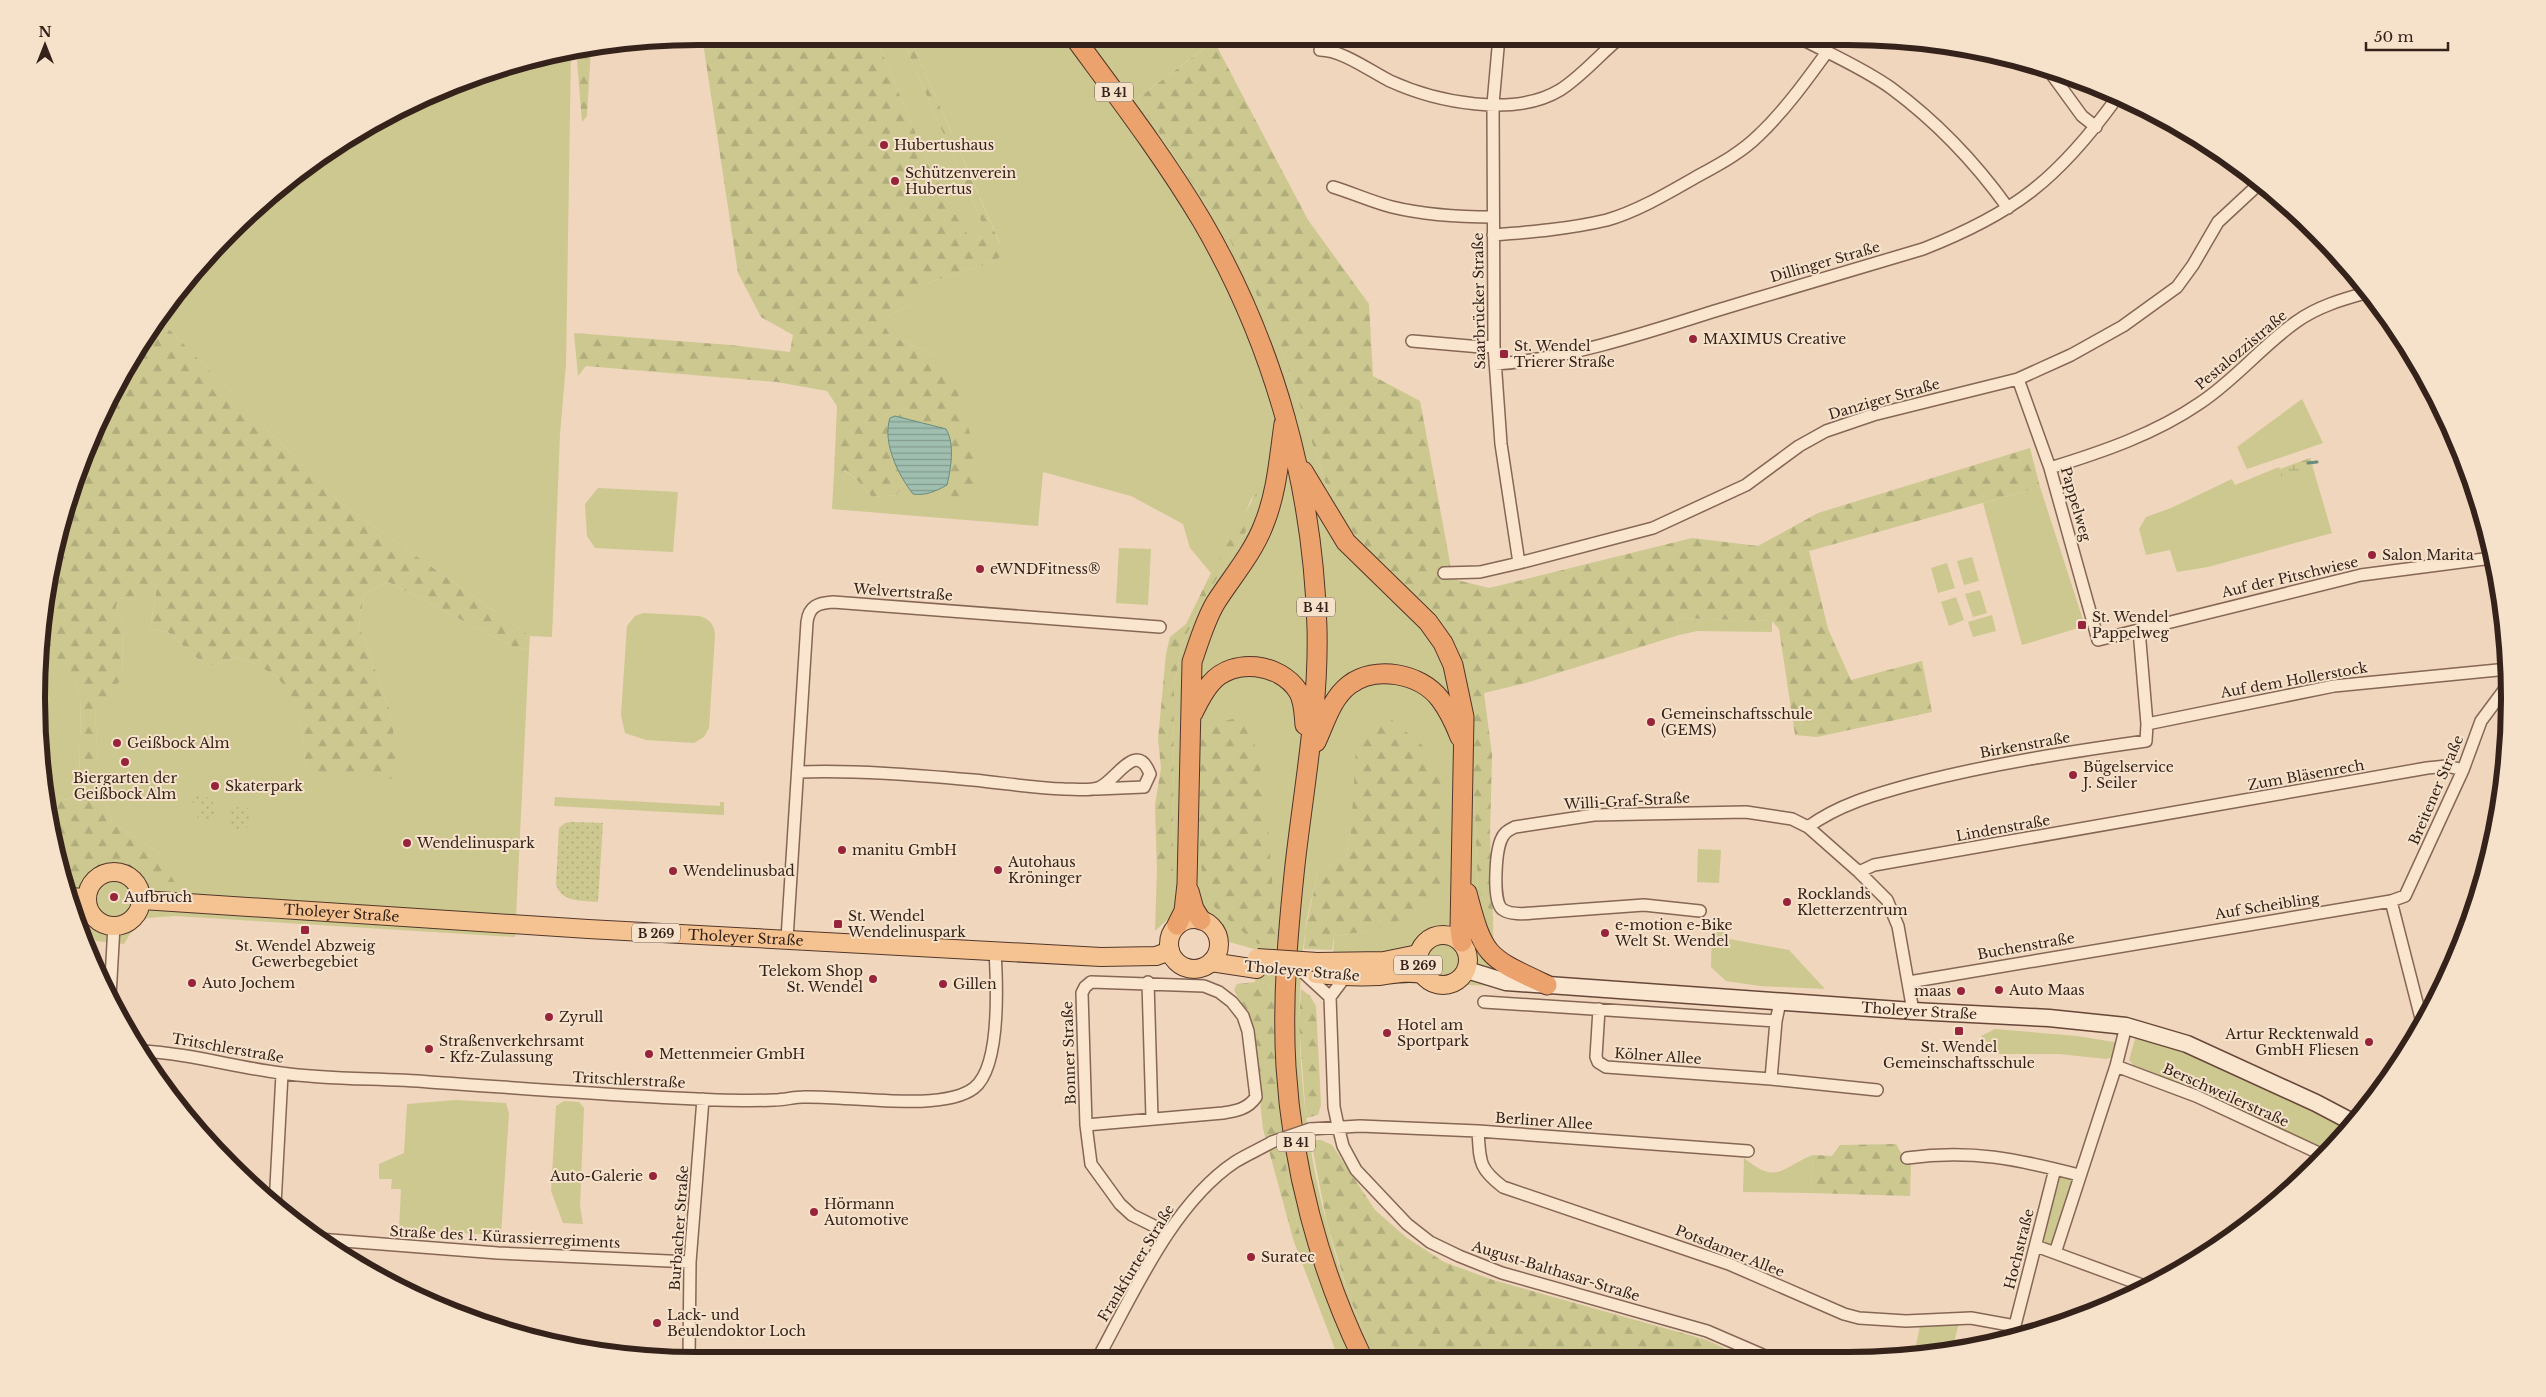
<svg xmlns="http://www.w3.org/2000/svg" width="2546" height="1397" font-family="'Libre Baskerville',serif">
<style>
.green{fill:#ccc890}
.forest{fill:url(#forest-firs)}
.wetland{fill:url(#wetland-marsh)}
.park{fill:url(#park-dots)}
.water{fill:url(#water-rules);stroke:#688d7d}
.lines{fill:none;stroke-linecap:round;stroke-linejoin:round}
.stream{stroke:#688d7d;stroke-width:3}
.minor-casing{stroke:#866655;stroke-width:14}
.secondary-casing{stroke:#684739;stroke-width:19}
.primary-casing{stroke:#53362a;stroke-width:20}
.trunk-casing{stroke:#53362a;stroke-width:21}
.minor{stroke:#fae5cf;stroke-width:11}
.secondary{stroke:#fae5cf;stroke-width:16}
.primary{stroke:#f4c391;stroke-width:18}
.trunk{stroke:#eca26c;stroke-width:19}
.minor-bridge-casing{stroke:#866655;stroke-width:14;stroke-linecap:butt}
.primary-bridge-casing{stroke:#53362a;stroke-width:20;stroke-linecap:butt}
.minor-bridge{stroke:#fae5cf;stroke-width:11}
.primary-bridge{stroke:#f4c391;stroke-width:18}
.poi-dot{fill:#97243a;stroke:#f6e2cb;stroke-width:2}
.labels{text-anchor:middle;dominant-baseline:central;stroke-width:4;stroke-linejoin:round;paint-order:stroke}
.shield{fill:#f6e2cb;stroke:#6f5c50;stroke-width:1}
.shield-label{font-size:12px;font-weight:bold;fill:#35221b}
.poi-label{font-size:14px;fill:#35221b;stroke:#f6e2cb;text-anchor:start}
.street-label{font-size:14px;fill:#35221b;stroke:#f6e2cb}
.rim{fill:none;stroke:#35221b;stroke-width:6}
</style>
<defs>
<pattern id="forest-firs" width="22" height="20" patternUnits="userSpaceOnUse" patternTransform="scale(1.25)"><rect width="22" height="20" fill="#ccc890"/><path d="M5 1l3.5 6h-7zM16 11l3.5 6h-7z" fill="#b0ac7c"/></pattern>
<pattern id="wetland-marsh" width="20" height="14" patternUnits="userSpaceOnUse" patternTransform="scale(1.25)"><rect width="20" height="14" fill="#ccc890"/><path d="M1 5h8M5 5V1M11 12h8M15 12V8" fill="none" stroke="#b0ac7c"/></pattern>
<pattern id="park-dots" width="8" height="8" patternUnits="userSpaceOnUse" patternTransform="scale(1.25)"><rect width="8" height="8" fill="#ccc890"/><path d="M2 2h.1M6 6h.1" fill="none" stroke="#b0ac7c" stroke-width="1.8" stroke-linecap="round"/></pattern>
<pattern id="water-rules" width="6" height="5" patternUnits="userSpaceOnUse" patternTransform="scale(1.25)"><rect width="6" height="5" fill="#a0bfb0"/><path d="M0 2.5h6" fill="none" stroke="#839b8e"/></pattern>
</defs>
<rect width="100%" height="100%" fill="#efd6bc"/>
<path class="green" d="M875,36H901L983,225L984,235L975,242L964,231L929,165Z
M909,36L1219,37L1137,99L1231,242L1278,339L1331,500L1350,529L1389,572L1435,613L1457,651L1470,696L1478,890L1493,917L1494,986L1332,979L1334,936L1371,931L1351,832L1346,857L1318,872C1314,892 1307,912 1305,932C1289,1049 1309,1187 1350,1298C1357,1318 1368,1337 1376,1357H1338L1294,1242L1300,1236L1287,1175L1277,1072L1274,994L1267,984L1255,982L1258,950L1229,942C1218,922 1198,903 1174,916C1167,919 1161,926 1155,931L1157,871H1173L1174,687L1182,644L1202,602L1246,531L1253,495L1241,523L1211,573L1190,548L1183,524L1131,496L1043,472L1038,526L832,509L834,474L844,470L858,481L872,497L897,495L904,482L913,494L931,493L932,500L974,483L934,355L891,336L881,321L910,304L930,282L994,262L1000,243Z
M571,49L566,364L560,434L552,637L530,636L338,501L158,318L201,262L295,173L368,125L485,71Z
M2302,399L2323,443L2247,469L2237,447Z
M2310,458L2332,533L2208,567L2177,572L2170,550L2146,555L2139,529L2146,517L2171,508L2232,479L2235,485L2279,467L2280,469Z
M2040,487L2085,626L2022,645L1983,503Z
M598,488L678,492L673,552L595,548L587,536L585,504Z
M1119,548L1151,549L1148,605L1116,603Z
M1972,557L1979,581L1964,585L1957,561Z
M1947,563L1955,588L1938,593L1931,568Z
M158,580L150,629L168,632L207,667L239,657C251,663 267,669 277,678C304,701 303,740 306,772L392,716L359,626L364,594L388,582L514,647L529,650L515,937L175,916L147,918L130,934L124,944L96,941L87,928L77,923L62,880L82,878L92,869L108,864L132,868L150,882L167,858L112,822L99,782L95,712L122,677L123,629L116,607L118,598L133,600L149,584Z
M1980,590L1987,613L1973,617L1965,594Z
M1956,597L1964,620L1949,626L1941,602Z
M643,613L699,616C710,619 714,624 715,635L709,728L704,737L694,743L646,740L625,733L621,715L627,626L635,616Z
M1992,615L1996,631L1973,637L1968,622Z
M1676,618L1772,621V632L1697,631L1679,635Z
M38,651L65,662L81,695L79,791L68,800L46,795L38,742Z
M555,797L720,806V802H724V815L554,806Z
M1698,849L1721,850L1719,883L1697,882Z
M1712,923L1721,925L1729,939L1789,950L1825,989L1760,986L1726,981L1711,967Z
M1995,1029L2077,1036L2120,1043L2117,1056L2106,1059L2059,1054H1998L1981,1036Z
M2136,1036L2181,1048L2351,1127L2327,1151L2242,1110L2134,1066L2129,1060Z
M456,1100L506,1103L509,1113L501,1235L399,1230L401,1189H391L392,1179H379V1164L404,1153L407,1104Z
M564,1101L579,1102L584,1108L580,1206L583,1224L563,1223L551,1191L556,1106Z
M1813,1155L1811,1193L1743,1192L1744,1158C1778,1186 1781,1167 1813,1155Z
M2065,1176L2073,1181L2051,1244L2046,1246L2043,1244L2045,1229L2060,1178Z
M1959,1322L1952,1351L1934,1355H1914L1920,1326Z"/>
<path class="forest" d="M702,36H875L929,165L964,230L975,242L983,236V225L901,36H909L1004,253L994,262L930,282L910,304L881,321L891,336L934,355L956,385L973,444L974,483L961,496L932,500L931,493L947,485L897,468L904,482L897,495L872,497L858,481L845,470L834,474L837,406L827,391L777,382L586,366L578,376L574,333L730,345L790,352L793,335L761,317L738,273Z
M1214,41L1308,220L1369,304L1373,376L1420,401L1453,579L1489,588L1692,538L1758,546L1818,513L2030,448L2040,487L1809,551L1828,629L1851,680L1922,661L1932,712L1817,737L1795,735L1779,629L1772,621L1676,618L1679,635L1526,683L1484,693L1492,755L1490,834L1493,917L1478,890L1470,696L1457,651L1435,613L1389,572L1350,529L1331,500L1278,339L1231,242L1137,99Z
M591,47L587,116L582,122L576,48Z
M158,318L338,501L530,636L529,650L514,647L388,582L364,594L359,626L392,716L396,768L391,779L306,773C303,740 304,702 277,678C267,669 251,663 239,657L207,667L168,632L150,629L158,581L149,584L133,600L118,598L116,607L123,629L122,678L95,712L99,782L112,822L167,858L175,882H150L132,868L108,864L92,869L82,878L62,880L46,795L68,800L79,791L81,695L65,662L38,651L59,527L87,445L148,331Z
M1256,494L1257,495L1246,531L1202,602L1182,644L1174,687L1173,871H1157L1155,805L1161,768L1158,739L1166,654L1170,637L1186,624L1211,573Z
M1240,717L1254,741L1265,790L1277,943L1258,944C1247,935 1213,908 1207,898C1199,882 1194,752 1202,739C1211,724 1224,721 1240,717Z
M1391,719L1423,746L1444,785L1440,884L1423,912L1371,931L1334,936L1332,950L1304,949L1305,931L1318,872L1346,857L1351,832L1356,749L1369,724Z
M1255,982L1267,984L1274,994L1277,1072L1287,1175L1300,1236L1294,1242L1263,1129L1253,1032L1249,1018L1234,990L1237,984Z
M1301,989L1310,996L1316,1006L1321,1105L1318,1115L1306,1118L1299,1023Z
M1311,1140H1321L1332,1145L1375,1210L1407,1238L1444,1262L1493,1280L1707,1340L1740,1356C1714,1356 1684,1352 1659,1356L1376,1357L1350,1299L1327,1224Z
M1896,1144L1904,1158L1911,1162L1910,1196L1811,1193L1813,1155L1832,1156L1840,1145Z"/>
<path class="wetland" d="M2310,458L2313,466L2282,478L2280,470Z"/>
<path class="park" d="M198,796L210,798L216,807L215,814L207,822L198,820L197,814L204,808L192,802L194,797Z
M231,807L251,808C251,821 252,827 240,831L233,828L230,822Z
M573,822L603,823L598,902C582,900 561,903 556,884L559,828L565,823Z"/>
<path class="water" d="M895,416L946,429C955,444 951,468 947,485C936,491 926,496 913,494C898,475 882,442 890,418Z"/>
<g class="lines">
<path class="stream" d="M2308,463L2317,462"/>
<g class="minor-casing">
<path id="minor" d="M1499,37L1493,104L1494,346L1501,444L1519,563
M1800,38C1830,54 1863,68 1891,88C1937,122 1975,162 2008,208
M1320,50C1342,50 1370,71 1390,81C1436,102 1514,118 1560,90C1582,76 1600,54 1621,37
M2050,72L2082,116L2096,127
M1333,187C1353,193 1372,202 1392,207C1425,215 1458,217 1493,217
M1493,235C1531,232 1569,229 1607,220C1638,211 1668,193 1696,177C1718,165 1741,153 1759,135C1785,110 1806,81 1827,52
M1412,341L1481,347L1494,346
M1495,364C1564,360 1649,332 1715,311C1784,290 1853,270 1923,249C2015,213 2058,179 2116,99
M2018,379L2050,468L2098,640L2361,575L2492,558
M2050,468C2102,452 2155,434 2200,403C2235,380 2262,346 2296,322C2318,306 2344,299 2369,292
M1444,573L1480,572L1519,563L1653,528L1746,485L1799,446L1826,431L1873,415L2018,379L2071,355L2123,326L2177,287L2193,265L2218,222L2260,183
M2147,724L2334,686L2508,669
M798,772C856,770 915,775 973,780C1004,783 1033,788 1064,789C1075,789 1088,791 1098,788C1115,783 1136,738 1150,774L1144,787L1097,789
M1808,827C1839,804 1877,794 1913,784C1990,764 2068,752 2146,741L2147,724L2139,630
M1859,872L1874,865L2427,768L2447,766L2463,770
M2391,901L2423,1026
M1700,911L1644,905L1533,913C1523,914 1510,915 1502,909C1492,900 1496,852 1501,840C1504,832 1509,830 1515,827L1594,815L1641,814L1746,812L1792,819L1808,827L1859,872L1887,900L1898,926L1913,1011
M787,939L807,622C809,606 818,603 833,602L1160,627
M1304,973L1330,997
M1345,977L1330,997L1334,1107L1338,1126L1343,1146L1356,1170L1407,1224L1430,1242L1459,1256L1502,1273L1707,1331L1765,1356
M1148,982L1152,1118
M1909,982L2391,901L2405,896L2463,770L2481,721L2507,686
M110,996L114,926
M1484,1002L1776,1021
M1780,1002L1776,1021L1771,1079L1877,1090
M1599,1009L1596,1057L1598,1062L1606,1067L1771,1079
M140,1051C188,1053 234,1067 281,1073C329,1080 380,1078 429,1082C505,1087 580,1093 656,1097C695,1099 735,1102 774,1100C784,1100 794,1097 803,1097C845,1095 942,1113 974,1088C1001,1067 997,984 995,951
M2116,1066L2196,1096L2323,1155
M1086,1125L1223,1113C1236,1111 1248,1109 1256,1097L1248,1031L1243,1016L1232,1002L1219,992L1204,986L1091,982L1085,987L1082,993L1086,1125L1091,1164L1120,1204L1132,1215L1168,1233
M1310,1129L1360,1126L1478,1131L1748,1151
M1478,1131C1480,1161 1478,1168 1503,1187L1729,1264L1844,1314L1859,1318L1906,1321L1971,1318L2015,1326
M1907,1158C1971,1149 2017,1159 2079,1175
M275,1205L282,1074
M318,1239L498,1253L690,1262
M2036,1246L2142,1285
M2055,1253L2116,1066L2126,1026
M2012,1337L2055,1169
M1098,1358C1133,1294 1173,1203 1235,1162C1246,1155 1260,1149 1272,1142
M689,1359L690,1262L703,1099"/>
</g>
<g class="secondary-casing">
<g id="secondary">
<path id="s1" d="M1467,970L1506,982L1913,1011L2049,1018L2126,1026L2187,1044L2316,1103L2354,1123"/>
</g>
</g>
<g class="primary-casing">
<g id="primary">
<circle cx="114" cy="899" r="27"/>
<path d="M68,897L87,898"/>
<path id="s2" d="M142,900L588,929L1101,957L1156,956L1170,951"/>
<circle cx="1194" cy="944" r="25"/>
<circle cx="1443" cy="960" r="25"/>
<path d="M1211,962L1257,969"/>
<path d="M1317,962L1384,961L1418,954"/>
<path d="M1316,974C1337,976 1358,977 1379,976C1394,974 1407,971 1422,974"/>
</g>
</g>
<g class="trunk-casing">
<path id="trunk" d="M1074,37C1118,97 1164,157 1202,221C1274,344 1313,485 1317,628C1319,707 1304,786 1295,865C1288,931 1282,1000 1286,1067C1292,1166 1319,1268 1362,1357
M1303,471L1346,542L1428,622L1443,643L1453,665L1464,717L1460,929L1462,942
M1193,713C1198,703 1203,692 1211,683C1233,657 1280,663 1298,691C1304,700 1304,714 1305,725
M1316,742C1325,723 1331,699 1349,685C1375,665 1420,673 1440,699C1449,711 1455,724 1460,737
M1189,891L1194,909L1201,920
M1467,893C1484,958 1487,957 1547,985
M1177,925L1184,911L1187,884L1192,662C1199,642 1205,620 1216,602C1232,577 1253,553 1264,524C1277,492 1279,458 1284,424"/>
</g>
<use href="#minor" class="minor"/>
<use href="#secondary" class="secondary"/>
<use href="#primary" class="primary"/>
<use href="#trunk" class="trunk"/>
<g class="minor-bridge-casing">
<path id="minor-bridge" d="M1272,1142L1310,1129"/>
</g>
<g class="primary-bridge-casing">
<path id="primary-bridge" d="M1257,958L1317,962"/>
</g>
<use href="#minor-bridge" class="minor-bridge"/>
<use href="#primary-bridge" class="primary-bridge"/>
</g>
<g class="poi-dot">
<circle cx="884" cy="145" r="5"/>
<circle cx="895" cy="181" r="5"/>
<circle cx="1693" cy="339" r="5"/>
<rect x="1499" y="349" width="10" height="10" rx="2.5"/>
<circle cx="2372" cy="555" r="5"/>
<circle cx="980" cy="569" r="5"/>
<rect x="2077" y="620" width="10" height="10" rx="2.5"/>
<circle cx="1651" cy="722" r="5"/>
<circle cx="117" cy="743" r="5"/>
<circle cx="125" cy="762" r="5"/>
<circle cx="2073" cy="775" r="5"/>
<circle cx="215" cy="786" r="5"/>
<circle cx="407" cy="843" r="5"/>
<circle cx="842" cy="850" r="5"/>
<circle cx="998" cy="870" r="5"/>
<circle cx="673" cy="871" r="5"/>
<circle cx="114" cy="897" r="5"/>
<circle cx="1787" cy="902" r="5"/>
<rect x="833" y="919" width="10" height="10" rx="2.5"/>
<rect x="300" y="925" width="10" height="10" rx="2.5"/>
<circle cx="1605" cy="933" r="5"/>
<circle cx="873" cy="979" r="5"/>
<circle cx="192" cy="983" r="5"/>
<circle cx="943" cy="984" r="5"/>
<circle cx="1999" cy="990" r="5"/>
<circle cx="1961" cy="991" r="5"/>
<circle cx="549" cy="1017" r="5"/>
<rect x="1954" y="1026" width="10" height="10" rx="2.5"/>
<circle cx="1387" cy="1033" r="5"/>
<circle cx="2369" cy="1042" r="5"/>
<circle cx="429" cy="1049" r="5"/>
<circle cx="649" cy="1054" r="5"/>
<circle cx="653" cy="1176" r="5"/>
<circle cx="814" cy="1212" r="5"/>
<circle cx="1251" cy="1257" r="5"/>
<circle cx="657" cy="1323" r="5"/>
</g>
<g class="labels">
<g class="shield">
<rect x="1095" y="82.5" width="38" height="19" rx="4"/>
<rect x="1297" y="597.5" width="38" height="19" rx="4"/>
<rect x="632" y="923.5" width="48" height="19" rx="4"/>
<rect x="1394" y="955.5" width="48" height="19" rx="4"/>
<rect x="1277" y="1132.5" width="38" height="19" rx="4"/>
</g>
<g class="shield-label">
<text x="1114" y="92">B 41</text>
<text x="1316" y="607">B 41</text>
<text x="656" y="933">B 269</text>
<text x="1418" y="965">B 269</text>
<text x="1296" y="1142">B 41</text>
</g>
<g class="poi-label">
<text x="894" y="145">Hubertushaus</text>
<text x="905" y="173">Schützenverein<tspan x="905" dy="16">Hubertus</tspan></text>
<text x="1703" y="339">MAXIMUS Creative</text>
<text x="1514" y="346">St. Wendel<tspan x="1514" dy="16">Trierer Straße</tspan></text>
<text x="2382" y="555">Salon Marita</text>
<text x="990" y="569">eWNDFitness®</text>
<text x="2092" y="617">St. Wendel<tspan x="2092" dy="16">Pappelweg</tspan></text>
<text x="1661" y="714">Gemeinschaftsschule<tspan x="1661" dy="16">(GEMS)</tspan></text>
<text x="127" y="743">Geißbock Alm</text>
<text x="2083" y="767">Bügelservice<tspan x="2083" dy="16">J. Seiler</tspan></text>
<text x="125" y="778" text-anchor="middle">Biergarten der<tspan x="125" dy="16">Geißbock Alm</tspan></text>
<text x="225" y="786">Skaterpark</text>
<text x="417" y="843">Wendelinuspark</text>
<text x="852" y="850">manitu GmbH</text>
<text x="1008" y="862">Autohaus<tspan x="1008" dy="16">Kröninger</tspan></text>
<text x="683" y="871">Wendelinusbad</text>
<text x="1797" y="894">Rocklands<tspan x="1797" dy="16">Kletterzentrum</tspan></text>
<text x="124" y="897">Aufbruch</text>
<text x="848" y="916">St. Wendel<tspan x="848" dy="16">Wendelinuspark</tspan></text>
<text x="1615" y="925">e-motion e-Bike<tspan x="1615" dy="16">Welt St. Wendel</tspan></text>
<text x="305" y="946" text-anchor="middle">St. Wendel Abzweig<tspan x="305" dy="16">Gewerbegebiet</tspan></text>
<text x="863" y="971" text-anchor="end">Telekom Shop<tspan x="863" dy="16">St. Wendel</tspan></text>
<text x="202" y="983">Auto Jochem</text>
<text x="953" y="984">Gillen</text>
<text x="2009" y="990">Auto Maas</text>
<text x="1951" y="991" text-anchor="end">maas</text>
<text x="559" y="1017">Zyrull</text>
<text x="1397" y="1025">Hotel am<tspan x="1397" dy="16">Sportpark</tspan></text>
<text x="2359" y="1034" text-anchor="end">Artur Recktenwald<tspan x="2359" dy="16">GmbH Fliesen</tspan></text>
<text x="439" y="1041">Straßenverkehrsamt<tspan x="439" dy="16">- Kfz-Zulassung</tspan></text>
<text x="1959" y="1047" text-anchor="middle">St. Wendel<tspan x="1959" dy="16">Gemeinschaftsschule</tspan></text>
<text x="659" y="1054">Mettenmeier GmbH</text>
<text x="643" y="1176" text-anchor="end">Auto-Galerie</text>
<text x="824" y="1204">Hörmann<tspan x="824" dy="16">Automotive</tspan></text>
<text x="1261" y="1257">Suratec</text>
<text x="667" y="1315">Lack- und<tspan x="667" dy="16">Beulendoktor Loch</tspan></text>
</g>
<g class="street-label">
<text transform="translate(1825 262) rotate(-16)">Dillinger Straße</text>
<text transform="translate(1479 301) rotate(-91)">Saarbrücker Straße</text>
<text transform="translate(2241 350) rotate(-40)">Pestalozzistraße</text>
<text transform="translate(1884 399) rotate(-16)">Danziger Straße</text>
<text transform="translate(2076 504) rotate(74)">Pappelweg</text>
<text transform="translate(2290 577) rotate(-13)">Auf der Pitschwiese</text>
<text transform="translate(903 592) rotate(4)">Welvertstraße</text>
<text transform="translate(2294 680) rotate(-10)">Auf dem Hollerstock</text>
<text transform="translate(2025 745) rotate(-10)">Birkenstraße</text>
<text transform="translate(2306 775) rotate(-10)">Zum Bläsenrech</text>
<text transform="translate(2436 790) rotate(-67)">Breitener Straße</text>
<text transform="translate(1627 801) rotate(-3)">Willi-Graf-Straße</text>
<text transform="translate(2003 828) rotate(-10)">Lindenstraße</text>
<text transform="translate(2267 906) rotate(-9)">Auf Scheibling</text>
<text stroke="none"><textPath href="#s2" startOffset="200">Tholeyer Straße</textPath></text>
<text stroke="none"><textPath href="#s2" startOffset="605">Tholeyer Straße</textPath></text>
<text transform="translate(2026 946) rotate(-10)">Buchenstraße</text>
<text transform="translate(1302 971) rotate(5)">Tholeyer Straße</text>
<text stroke="none"><textPath href="#s1" startOffset="455">Tholeyer Straße</textPath></text>
<text transform="translate(228 1048) rotate(10)">Tritschlerstraße</text>
<text transform="translate(1069 1053) rotate(-92)">Bonner Straße</text>
<text transform="translate(1658 1056) rotate(4)">Kölner Allee</text>
<text transform="translate(629 1080) rotate(3)">Tritschlerstraße</text>
<text transform="translate(2226 1095) rotate(24)">Berschweilerstraße</text>
<text transform="translate(1544 1121) rotate(4)">Berliner Allee</text>
<text transform="translate(679 1228) rotate(-86)">Burbacher Straße</text>
<text transform="translate(505 1237) rotate(3)">Straße des 1. Kürassierregiments</text>
<text transform="translate(2019 1249) rotate(-76)">Hochstraße</text>
<text transform="translate(1730 1251) rotate(22)">Potsdamer Allee</text>
<text transform="translate(1136 1263) rotate(-59)">Frankfurter Straße</text>
<text transform="translate(1556 1271) rotate(17)">August-Balthasar-Straße</text>
</g>
</g>
<path d="M0 0H2546V1397H0ZM698 45H1848A653 653 0 0 1 2501 698V699A653 653 0 0 1 1848 1352H698A653 653 0 0 1 45 699V698A653 653 0 0 1 698 45Z" fill="#f6e2cb" fill-rule="evenodd"/>
<path class="rim" d="M698 45H1848A653 653 0 0 1 2501 698V699A653 653 0 0 1 1848 1352H698A653 653 0 0 1 45 699V698A653 653 0 0 1 698 45Z"/>
<g transform="translate(45 45)" stroke="#f6e2cb" stroke-width="4" paint-order="stroke">
<path d="M0-4L9 19L0 12L-9 19Z" fill="#35221b"/>
<text y="-8" font-size="14" font-weight="bold" text-anchor="middle" fill="#35221b">N</text>
</g>
<path d="M2366 42v8h82v-8" fill="none" stroke="#35221b" stroke-width="2.5"/>
<text x="2374" y="42" font-size="15" fill="#35221b" stroke="#f6e2cb" stroke-width="4" paint-order="stroke">50 m</text>
</svg>
